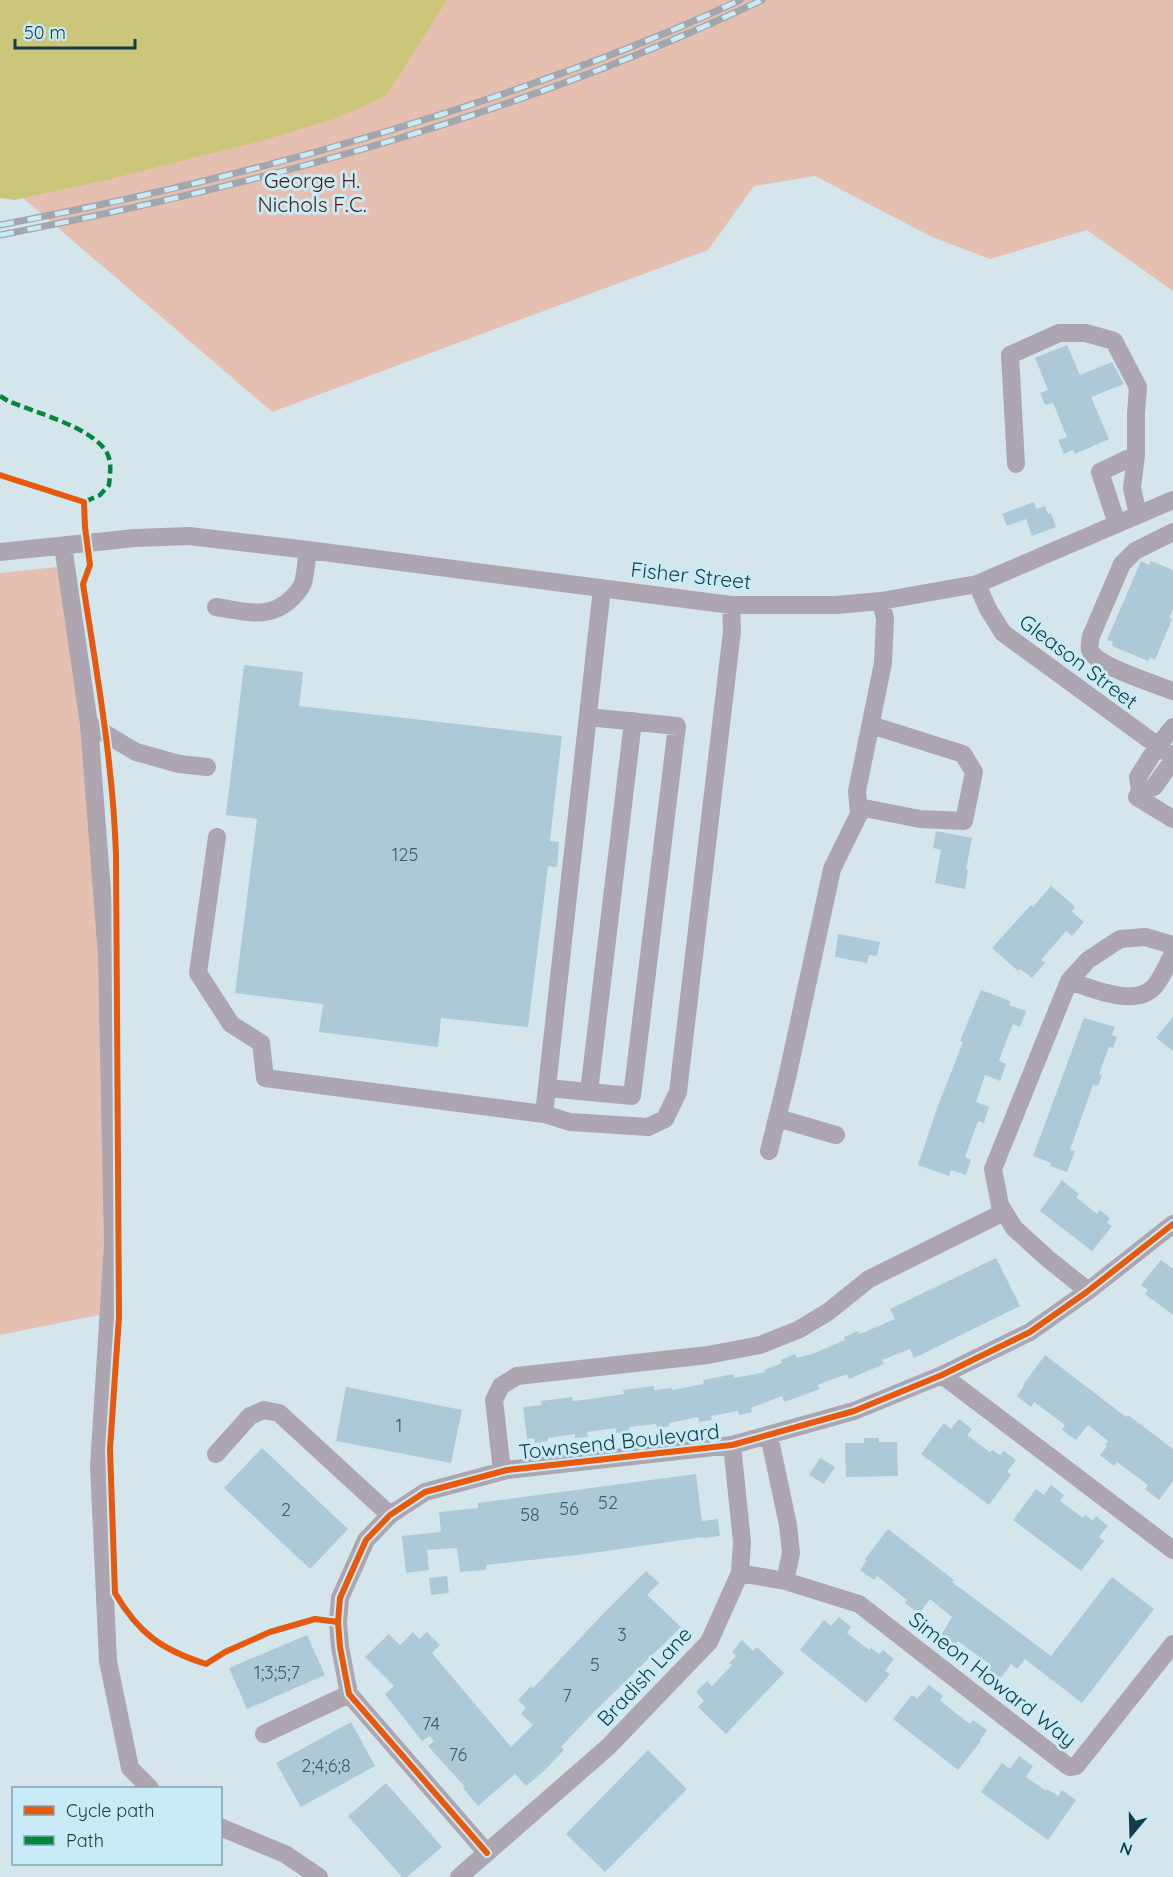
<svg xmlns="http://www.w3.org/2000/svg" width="1173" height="1877" font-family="Quicksand,sans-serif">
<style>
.green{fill:#e5c0b1}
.water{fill:#ccc67b}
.building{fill:#adc8d7}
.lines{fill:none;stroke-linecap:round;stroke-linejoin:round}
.minor{stroke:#ada5b0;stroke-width:18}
.rail-casing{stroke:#a2a6ad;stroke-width:7}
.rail{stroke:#c9ebf7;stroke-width:4.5;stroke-dasharray:14;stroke-linecap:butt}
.quiet{stroke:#00873e;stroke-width:4.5;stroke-dasharray:9 4.5;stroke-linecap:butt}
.cycleway-casing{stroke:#c9ebf7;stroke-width:10}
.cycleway{stroke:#e8590c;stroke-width:6}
.labels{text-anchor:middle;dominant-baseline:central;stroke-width:6;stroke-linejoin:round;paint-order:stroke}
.number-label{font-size:18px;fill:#3a5f6c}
.park-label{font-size:21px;fill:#4b1c09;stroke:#c9ebf7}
.street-label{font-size:21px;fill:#133c48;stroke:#c9ebf7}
</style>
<rect width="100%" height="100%" fill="#d4e6ec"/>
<path class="green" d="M0,0H1173V291L1087,230L990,259L932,237L815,176L754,186L708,250L272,412L0,178Z
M66,566L89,724L113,1244L109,1313L0,1335V573Z"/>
<path class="water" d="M0,0H447L386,96L337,118L261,141L106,180L15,200L0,198Z"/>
<path class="building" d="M1067,345L1080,375L1112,362L1124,384L1091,397L1109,439L1075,454L1073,450L1064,454L1058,440L1067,437L1053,403L1045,405L1040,393L1048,390L1035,358Z
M1034,502L1036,509L1045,506L1048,514L1051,513L1056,527L1032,536L1026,519L1007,526L1002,514Z
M1141,561L1149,565L1151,561L1173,570V609L1169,618L1172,619L1155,660L1150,657L1148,661L1112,646L1113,642L1107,640Z
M244,665L303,672L299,706L562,736L550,841L559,842L557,867L548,866L528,1027L441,1018L438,1047L319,1032L323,1004L235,993L257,819L226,815Z
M936,831L972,838L966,870H968L965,889L935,883L941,850L933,848Z
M1051,886L1072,904L1075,908L1071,911L1084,922L1072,936L1066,931L1041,960L1045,963L1032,978L1020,969L1018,971L992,948L1031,905L1033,907Z
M838,934L880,942L877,956L869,955L867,963L835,957Z
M981,990L1010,1001L1009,1005L1026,1011L1020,1027L1013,1024L1007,1039L999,1061L1006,1064L1000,1081L985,1075L976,1102L989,1107L984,1123L978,1121L965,1157L971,1160L966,1175L951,1170L949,1176L918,1165L936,1111L963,1042L960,1041Z
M1173,1017V1051L1156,1038Z
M1084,1018L1115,1027L1112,1035L1117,1037L1113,1048L1109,1047L1099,1074L1102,1075L1098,1086L1093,1085L1070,1150L1075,1151L1067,1172L1050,1166L1051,1163L1033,1156Z
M1062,1180L1079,1194L1076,1197L1097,1214L1100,1210L1110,1218L1107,1223L1112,1226L1092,1251L1040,1211Z
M996,1258L1020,1306L914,1358L910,1349L882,1360L884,1364L849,1379L847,1374L830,1380L818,1385L820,1389L784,1402L782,1396L751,1408L752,1412L739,1415L738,1411L711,1416L712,1420L699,1422L698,1417L669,1423L670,1426L657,1428L656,1424L629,1427L630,1431L616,1433V1428L587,1432L588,1437L575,1438V1434L548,1438V1441L535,1443L534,1438L527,1439L523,1407L542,1405L541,1401L572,1397L573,1401L590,1399L624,1394L623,1390L654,1386V1390L672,1388V1390L704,1384L703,1380L734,1374V1378L765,1372L764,1370L782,1363L781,1360L795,1354L797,1358L815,1353L845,1340L844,1337L858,1331L860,1334L895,1319L890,1309Z
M1161,1260L1173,1269V1315L1145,1294L1148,1290L1141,1285Z
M1045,1355L1126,1417L1128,1415L1173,1449V1481L1159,1500L1145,1489L1148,1485L1117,1462L1114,1466L1100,1455L1107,1446L1105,1445L1108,1441L1088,1425L1076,1440L1062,1430L1065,1425L1034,1402L1031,1407L1017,1396L1024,1386L1023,1385Z
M346,1387L462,1410L451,1463L336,1441Z
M959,1419L972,1429L967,1435L990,1452L992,1450L1000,1455L1004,1451L1016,1460L1007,1472L1011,1475L989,1505L921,1454L944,1423L951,1429Z
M864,1438H879V1442H897L898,1476L846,1477L845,1443H864Z
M262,1448L348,1529L310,1569L224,1488Z
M820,1458L835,1467L824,1484L809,1475Z
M696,1474L702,1521L718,1519L720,1536L703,1538V1537L586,1554L486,1565V1570L460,1572L457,1548L427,1550L429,1570L406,1573L402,1536L441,1532L439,1512L478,1508V1503Z
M1051,1485L1064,1495L1060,1501L1083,1518L1085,1515L1093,1521L1096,1516L1108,1526L1099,1537L1104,1541L1081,1571L1013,1520L1036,1489L1044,1495Z
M888,1529L954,1580L952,1582L1051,1656L1112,1577L1154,1609L1082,1703L1025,1659L1017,1669L1011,1664L1000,1679L986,1669L989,1664L958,1641L955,1646L941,1635L952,1617L930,1599L919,1614L905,1603L907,1600L877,1576L874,1580L860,1570L867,1560L865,1559Z
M646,1571L659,1583L647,1595L681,1627L593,1713L561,1747L564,1750L544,1771L526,1786L515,1774L478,1806L463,1788L465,1787L428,1746L434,1741L430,1736L422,1741L385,1694L394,1686L365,1657L389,1634L400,1645L413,1632L419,1639L427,1632L440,1645L432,1653L511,1747L533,1725L521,1714L526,1708L518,1700L531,1686L533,1688L604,1613Z
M447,1576L449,1593L431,1595L429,1578Z
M839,1617L851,1627L847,1633L869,1650L871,1648L879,1654L883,1650L894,1659L885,1671L890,1674L866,1703L800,1650L824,1620L831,1626Z
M307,1635L325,1675L247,1709L229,1668Z
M742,1640L753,1651L757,1647L784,1673L726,1734L698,1707L704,1701L696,1692L707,1681L712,1686L732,1665L729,1663L736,1656L732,1652Z
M929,1685L943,1696L940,1700L953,1711L970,1724L973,1720L987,1730L980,1740L981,1741L958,1770L893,1719L912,1695L917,1699Z
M351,1722L375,1766L301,1807L276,1763Z
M648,1750L687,1789L605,1872L566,1834Z
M1019,1756L1033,1766L1026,1777L1046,1791L1047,1789L1058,1796L1062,1790L1076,1800L1048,1840L981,1792L1002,1763L1010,1769Z
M386,1783L442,1847L407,1877H402L348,1816Z"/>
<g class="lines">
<path class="minor" d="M1016,464L1010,355L1059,333H1086L1114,341L1138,387L1136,413V455L1132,488L1138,515
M1117,524L1100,472L1136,455
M1173,532L1135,551L1122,564L1091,636C1090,641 1089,646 1090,650C1096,666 1155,684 1173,691
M63,546L89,724L107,956L113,1244L99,1466L108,1661L130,1768L150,1788
M0,552L135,538L189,536L308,550L731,605H836L881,601L977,584L1173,500
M977,584L988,609L1003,633L1173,757
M602,588L544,1114L570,1122L648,1127L665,1119L678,1092L732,631L731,605
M216,607C244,611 269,621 292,598C296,594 301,589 303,583C306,573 306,560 308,550
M89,724L136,752L179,764L207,767
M1173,727L1157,747L1138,777L1140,791L1154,787L1173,760
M1140,791L1137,797L1173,819
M859,807L920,819L964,821L974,772L963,754L871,725
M217,837L198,973L231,1024L261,1043L265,1078L544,1114
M1069,981C1091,988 1135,1008 1154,987C1162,978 1167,964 1173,954
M547,1088L632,1096L677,726L588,717
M589,1092L633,721
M777,1118L836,1135
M769,1151L787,1078L832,869L859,814L857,791L883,663L885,619L881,601
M1088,1291L1047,1258L1014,1228L1000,1205L993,1169L1069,981L1088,960L1120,939L1145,937L1173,945
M942,1375L1173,1550
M769,1435L788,1525L791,1553L785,1581
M216,1454L250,1416L264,1410L279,1413L390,1515
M502,1471L494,1400L501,1386L517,1376L708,1355L760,1345L798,1330L828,1312L869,1279L1004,1212
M740,1573L785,1581L859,1604L1065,1764L1070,1767L1076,1766L1173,1644
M264,1734L349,1694
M220,1827L285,1854L319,1877
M487,1853L349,1694L340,1647L338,1622L340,1598L366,1540L390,1515L425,1492L507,1470L732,1445L854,1411L942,1375L1030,1332L1088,1291L1173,1224
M459,1877L608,1747L709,1642L740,1573L742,1542L732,1445"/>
<g class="rail-casing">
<path id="rail" d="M0,225C170,193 336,151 500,95C581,67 662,37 740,0
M0,235C261,185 521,114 762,0"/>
</g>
<use href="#rail" class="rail"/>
<path class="quiet" d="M0,396L8,401C34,412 94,428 107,453C112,462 110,475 109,485L100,495L84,502"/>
<g class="cycleway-casing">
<path id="cycleway" d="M0,475L84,502L85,527L90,565L83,584C97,674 113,764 116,855L119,1317L110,1449L115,1593C138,1633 162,1650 206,1664L225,1652L270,1632L315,1619L338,1622
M487,1853L349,1694L340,1647L338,1622L340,1598L366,1540L390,1515L425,1492L507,1470L732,1445L854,1411L942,1375L1030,1332L1088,1291L1173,1224"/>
</g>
<use href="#cycleway" class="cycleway"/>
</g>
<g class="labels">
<g class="number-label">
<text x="405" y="854">125</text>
<text x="399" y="1425">1</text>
<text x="608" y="1502">52</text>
<text x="569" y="1508">56</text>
<text x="286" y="1509">2</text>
<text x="530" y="1514">58</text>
<text x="622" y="1634">3</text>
<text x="595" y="1664">5</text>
<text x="277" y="1672">1;3;5;7</text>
<text x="567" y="1695">7</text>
<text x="431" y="1723">74</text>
<text x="458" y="1754">76</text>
<text x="326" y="1765">2;4;6;8</text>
</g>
<g class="park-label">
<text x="312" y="180">George H.<tspan x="312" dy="24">Nichols F.C.</tspan></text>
</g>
<g class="street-label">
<text transform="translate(691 575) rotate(6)">Fisher Street</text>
<text transform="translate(1079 661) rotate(37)">Gleason Street</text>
<text transform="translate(619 1441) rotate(-6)">Townsend Boulevard</text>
<text transform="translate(644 1676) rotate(-47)">Bradish Lane</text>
<text transform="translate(993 1679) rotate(38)">Simeon Howard Way</text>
</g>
</g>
<rect x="12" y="1787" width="210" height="78" fill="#c9ebf7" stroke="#80a5b1" stroke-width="1.5"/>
<rect x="24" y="1806" width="30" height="9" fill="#e8590c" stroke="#80a5b1" stroke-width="1.5"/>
<text x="66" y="1817" font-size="18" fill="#133c48">Cycle path</text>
<rect x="24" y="1836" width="30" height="9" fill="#00873e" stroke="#80a5b1" stroke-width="1.5"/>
<text x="66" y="1847" font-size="18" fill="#133c48">Path</text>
<g transform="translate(1131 1835) rotate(199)" stroke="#c9ebf7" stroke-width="4.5" paint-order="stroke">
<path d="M0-4.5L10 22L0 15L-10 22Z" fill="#133c48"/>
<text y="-9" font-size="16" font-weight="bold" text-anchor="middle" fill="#133c48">N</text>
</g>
<path d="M15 39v9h120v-9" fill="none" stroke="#133c48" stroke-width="3"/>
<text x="24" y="39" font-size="18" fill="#133c48" stroke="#c9ebf7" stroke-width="4.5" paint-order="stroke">50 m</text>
</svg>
